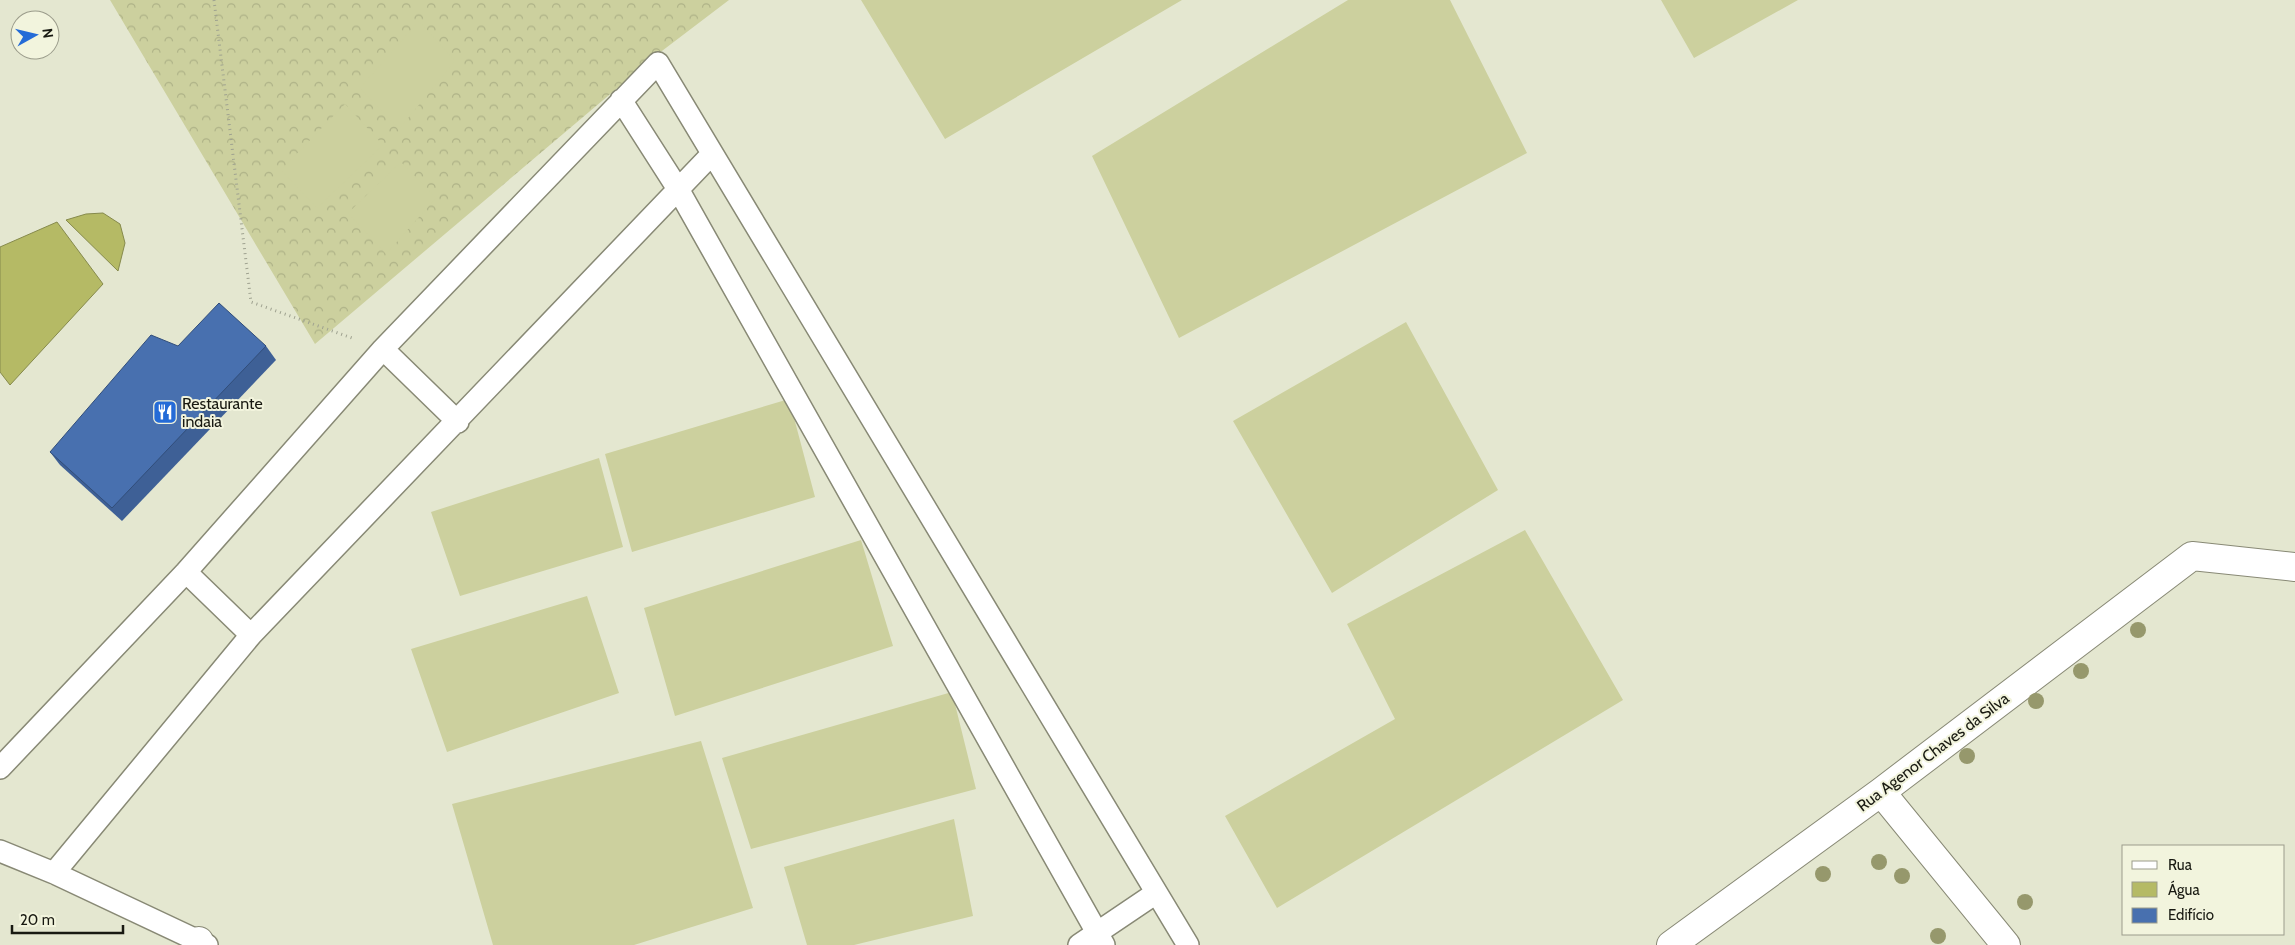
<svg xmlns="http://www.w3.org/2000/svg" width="2295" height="945" font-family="Cabin,sans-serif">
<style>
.forest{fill:url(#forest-crowns)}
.pitch{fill:#ccd09e}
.water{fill:#b5ba65;stroke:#868a4c}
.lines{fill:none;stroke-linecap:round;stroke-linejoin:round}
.service-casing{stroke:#888975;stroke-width:24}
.minor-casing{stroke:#888975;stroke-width:30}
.path{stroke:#9fa290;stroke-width:3;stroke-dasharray:1 4;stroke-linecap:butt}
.service{stroke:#fff;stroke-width:21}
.minor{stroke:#fff;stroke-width:28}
.tree{fill:#96986c}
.wall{fill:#3e6096}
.building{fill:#4870af;stroke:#324e7a}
.labels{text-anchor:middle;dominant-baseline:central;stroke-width:4;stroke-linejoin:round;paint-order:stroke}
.poi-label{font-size:16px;fill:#181911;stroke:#f2f4dd;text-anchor:start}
.street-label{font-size:16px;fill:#181911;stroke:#f2f4dd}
</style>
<defs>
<pattern id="forest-crowns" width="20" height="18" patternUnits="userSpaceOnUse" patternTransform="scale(1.25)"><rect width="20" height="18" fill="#ccd09e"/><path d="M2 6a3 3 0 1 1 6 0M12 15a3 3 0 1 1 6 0" fill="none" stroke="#aeb287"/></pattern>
</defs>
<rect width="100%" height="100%" fill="#e4e7d0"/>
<path class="forest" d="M110,0H729L654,57L315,344Z"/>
<path class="pitch" d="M861,0H1182L945,139Z
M1348,0H1450L1527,153L1179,338L1092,156Z
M1661,0H1798L1694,58Z
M419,21L455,61L399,129L360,88Z
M345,104L383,145L317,208L281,170Z
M401,162L436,198L386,254L348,213Z
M1406,322L1498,490L1332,593L1233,421Z
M789,399L815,497L632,552L605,454Z
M599,458L623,547L460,596L431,512Z
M1525,530L1623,700L1277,908L1225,816L1395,719L1347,624Z
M861,540L893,646L675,716L644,608Z
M587,596L619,693L447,752L411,649Z
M952,692L976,789L751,849L722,758Z
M701,741L753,908L634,945H493L452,804Z
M954,819L973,916L854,945H807L784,867Z"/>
<path class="water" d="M103,213L120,224L125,243L118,271L66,220L86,214Z
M57,222L103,284L10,385L0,372V247Z"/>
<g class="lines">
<g class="service-casing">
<path id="service" d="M621,100L678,189L1104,945
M383,349L458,422
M186,572L251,635
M0,768L186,572L383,349L658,63L1188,945
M0,851L54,873L207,945
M54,873L251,635L712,154
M1079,945L1156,893"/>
</g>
<g class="minor-casing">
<path id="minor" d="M1881,792L2006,945
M198,945L199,941
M1671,945L1881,792L2192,556L2295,567"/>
</g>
<path class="path" d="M214,0L251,302L352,338"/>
<use href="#service" class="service"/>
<use href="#minor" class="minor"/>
</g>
<g class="tree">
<circle cx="2138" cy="630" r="8"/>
<circle cx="2081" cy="671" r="8"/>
<circle cx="2036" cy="701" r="8"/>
<circle cx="1967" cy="756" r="8"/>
<circle cx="1879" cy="862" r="8"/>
<circle cx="1823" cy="874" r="8"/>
<circle cx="1902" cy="876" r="8"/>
<circle cx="2025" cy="902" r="8"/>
<circle cx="1938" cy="936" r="8"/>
</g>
<path class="wall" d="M178,346H266L276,360L122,521L60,465L50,452Z"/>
<path class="building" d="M219,303L266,346L112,508L50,452L151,335L178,346Z"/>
<defs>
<g id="restaurant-square" transform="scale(1.25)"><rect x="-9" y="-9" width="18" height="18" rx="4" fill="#246bd7" stroke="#f2f4dd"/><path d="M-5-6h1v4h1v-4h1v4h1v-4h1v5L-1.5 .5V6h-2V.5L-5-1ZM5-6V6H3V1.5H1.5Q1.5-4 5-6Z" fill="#fff"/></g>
</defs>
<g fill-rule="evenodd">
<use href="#restaurant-square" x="165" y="412"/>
</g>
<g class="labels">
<g class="poi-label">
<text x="182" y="403">Restaurante<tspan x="182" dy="18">indaia</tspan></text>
</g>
<g class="street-label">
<text transform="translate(1933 752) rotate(-37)">Rua Agenor Chaves da Silva</text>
</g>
</g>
<rect x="2122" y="845" width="162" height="90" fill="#f2f4dd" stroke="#9b9c8b"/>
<rect x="2132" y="861" width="25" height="8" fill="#ffffff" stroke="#9b9c8b"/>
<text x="2168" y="870" font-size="15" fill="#181911">Rua</text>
<rect x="2132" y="882" width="25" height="15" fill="#b5ba65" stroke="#9b9c8b"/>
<text x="2168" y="895" font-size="15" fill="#181911">Água</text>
<rect x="2132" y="908" width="25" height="15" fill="#4870af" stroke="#9b9c8b"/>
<text x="2168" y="920" font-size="15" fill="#181911">Edifício</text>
<g transform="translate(35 35) rotate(82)"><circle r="24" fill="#f2f4dd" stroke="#9b9c8b"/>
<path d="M0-4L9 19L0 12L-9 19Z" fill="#246bd7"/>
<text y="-8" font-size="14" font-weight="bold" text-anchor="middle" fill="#181911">N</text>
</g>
<path d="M12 925v8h111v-8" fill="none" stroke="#181911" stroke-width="2.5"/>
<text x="20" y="925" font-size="15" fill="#181911" stroke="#f2f4dd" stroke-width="4" paint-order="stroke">20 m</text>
</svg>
